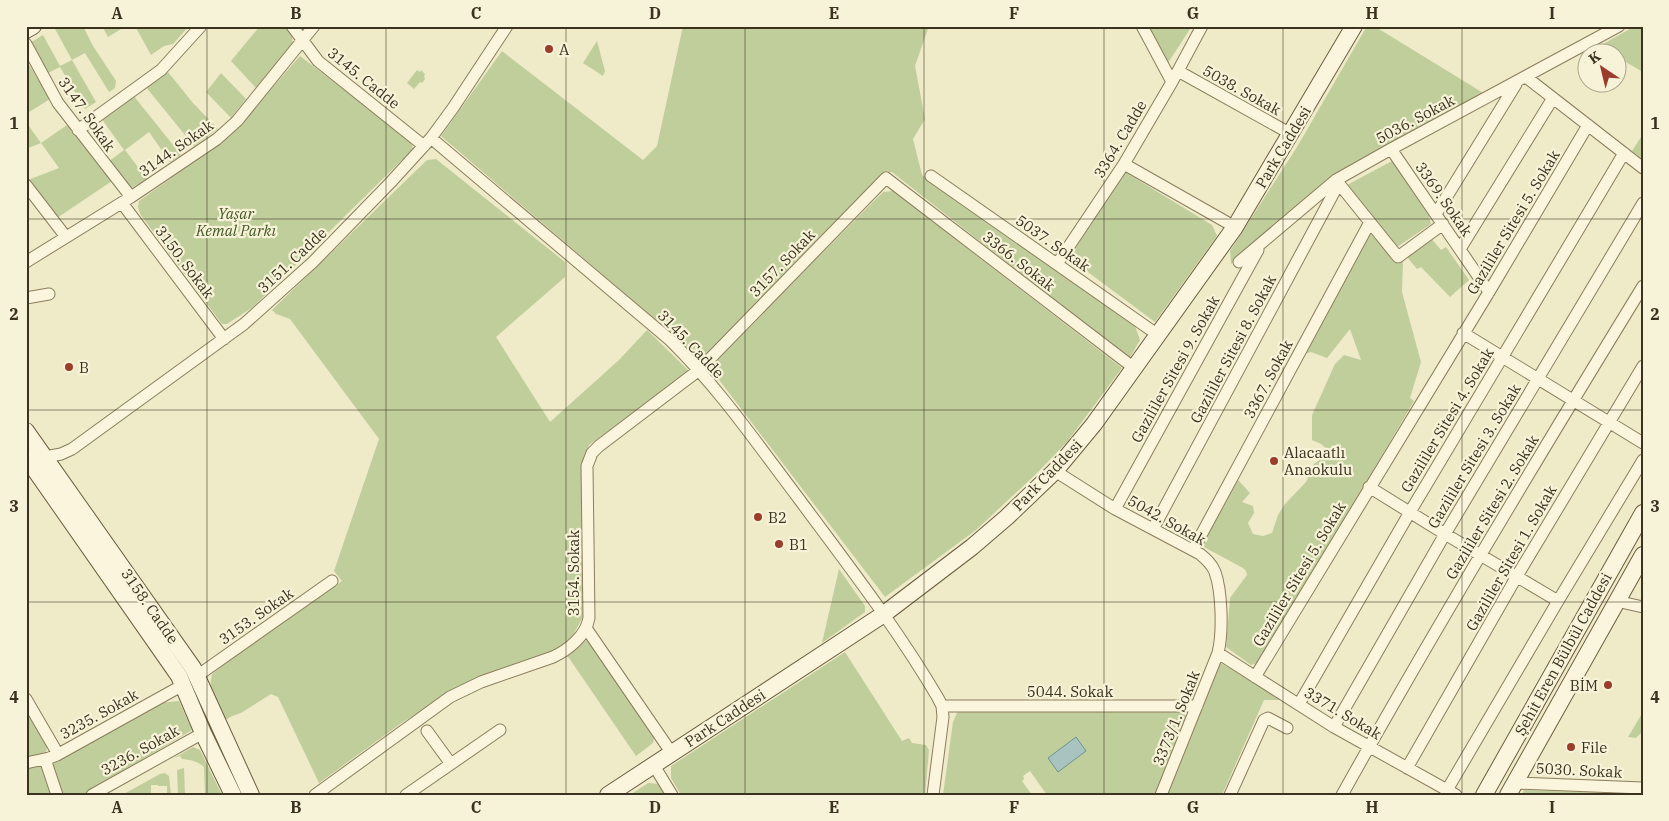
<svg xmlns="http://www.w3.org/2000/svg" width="1669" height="821" font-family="'IBM Plex Serif',serif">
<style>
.green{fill:#c0ce9c}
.water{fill:#a9c4c0;stroke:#6f928f}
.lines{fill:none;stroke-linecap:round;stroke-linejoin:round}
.street-casing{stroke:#8c7d5d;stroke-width:13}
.secondary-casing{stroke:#6e5e40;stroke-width:18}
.street{stroke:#faf5dc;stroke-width:11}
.secondary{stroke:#faf5dc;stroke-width:16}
.grid{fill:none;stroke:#3c3220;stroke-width:1;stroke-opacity:0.55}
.poi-dot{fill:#9c3d2c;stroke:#f7f3d8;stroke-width:2}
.labels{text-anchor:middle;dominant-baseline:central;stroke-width:4.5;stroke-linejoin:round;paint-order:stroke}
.poi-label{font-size:15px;fill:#3c3220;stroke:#f7f3d8;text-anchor:start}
.street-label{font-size:15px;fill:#3c3220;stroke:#f7f3d8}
.park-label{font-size:15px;font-style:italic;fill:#445927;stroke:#f7f3d8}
.neatline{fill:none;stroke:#3c3220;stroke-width:2}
.grid-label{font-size:16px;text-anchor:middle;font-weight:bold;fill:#3c3220}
</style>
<rect width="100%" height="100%" fill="#efeac8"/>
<path class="green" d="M60,26H83L93,46L116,81L115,88L109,92L85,53L72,60L96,102L85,109L60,67L46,74L30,43L43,35L60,66L72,60L55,29Z
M102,26H126L108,37Z
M135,26H189L173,44L164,46L151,55Z
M260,26H285C290,32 294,37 292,45L256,88L231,61Z
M683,26H929L915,66L925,119L913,139L922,175L1135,326L1140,340L1129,359L892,172L883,174L701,359L441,136L502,51L643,160L657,146Z
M1148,26H1192L1168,63Z
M1367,26H1374L1485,94L1329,180L1327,179L1315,193L1231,264L1230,251L1297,147Z
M1635,26H1643V72L1617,57L1616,52C1609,52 1604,49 1596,48Z
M597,41L605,71L603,76L583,63Z
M26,54L30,59L27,61L50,99L26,114Z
M300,56L411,141L413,149L253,307L227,324H222L140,214L138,207L139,201L230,136Z
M417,70L420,72L421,70L425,74L424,76L425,79L422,83L420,82L414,89L407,83Z
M168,72L193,103L218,129L194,146L145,86Z
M221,73L246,99L231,118L206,92Z
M133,95L181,155L170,162L149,132L125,150L147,179L131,188L108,162L124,150L101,118Z
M26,122L41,143L67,125L112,181L57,218L28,180L59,168L41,143L26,149Z
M1643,134V159L1632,151Z
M436,159L565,262V277L496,337L550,422L619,360L647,330L689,371L589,445L581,467L583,617L573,635L559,648L544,656L463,685L403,722L319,783L278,697L271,694L241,713L232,716L222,722L210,687L212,674L241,651L342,581L334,571L379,439L290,319L276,314L272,310L427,160Z
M1392,161L1429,216L1431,224L1397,247L1392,244L1347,185Z
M1125,172L1212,225L1217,236L1155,322L1069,258Z
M893,191L1122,368L1067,442L1035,475L976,530L885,597L710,368L770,305L883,192Z
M1369,232L1398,264L1403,261L1402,292L1421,362L1410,398L1414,401L1260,662L1251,665L1226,647L1230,598L1247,575L1246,571L1243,568L1202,546L1238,480L1250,493L1242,502L1253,506L1254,513L1248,523L1253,534L1263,536L1272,533L1278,515L1285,504L1306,482L1314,464L1322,458L1328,450L1321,444L1312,440V415L1335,364L1344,355L1361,360L1350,329L1327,358L1311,352L1305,354Z
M1431,238L1441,250L1446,247L1469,280L1450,297L1421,267L1417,269L1407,257Z
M839,569L865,606V612L822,643Z
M585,640L589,642L649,728L654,738L653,743L636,756L569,658L564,655Z
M845,652L902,741L909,738L912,743L926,745L929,750L925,795H681L671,778V766Z
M1219,662L1282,700H1264L1222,795H1167Z
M179,701L192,730L83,795H61L52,761L160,703Z
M26,707L48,746L45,754L26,757Z
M964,709L1181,710L1187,717L1157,795H1047L1030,771L1023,776L1024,779L1022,781L1032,795H943L953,722L957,713Z
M1643,712V731L1636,738L1628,737Z
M193,747L200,750L222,795H205L204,767C197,761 192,760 182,759L180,756L174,758Z
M41,764L51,795H26V765Z
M184,768L185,795H178L177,770Z
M165,773L169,776L171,795H167V786H158V785H151V794L148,795H122L160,774Z
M648,783L659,784L665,795H630Z
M1524,790L1636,794L1643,795H1522Z"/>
<path class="water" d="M1076,737L1086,751L1058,772L1048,758Z"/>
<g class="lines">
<g class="street-casing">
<path id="street" d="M292,26L318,61L424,146
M1142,26L1172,82
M26,44L58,103L131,197
M1178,71L1291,134
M1526,77L1643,168
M78,130L161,70L201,26
M431,138L670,340C719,388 758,445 799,499C847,564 897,628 938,698L942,706L943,717L933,795
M1391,149L1489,292
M1124,164L1235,227
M931,176L1158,335
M1336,180L1398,257L1443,224
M26,185L66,237
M122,203L224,339
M1436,214L1516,84
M1460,249L1553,98
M26,262L131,197L217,139L237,121L314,26
M1239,262L1336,180L1391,149L1619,26
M1057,264L1124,164L1172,82L1202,26
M26,298L49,294
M1463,333L1643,443
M45,457L61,454L72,449L244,324L313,262L390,183L431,138L453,108L507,26
M1055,471L1115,509L1200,554C1206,559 1212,564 1215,572C1222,592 1223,632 1218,653L1161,795
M1369,487L1445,534L1558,601
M1115,509L1258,250
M1153,529L1339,183
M1193,550L1370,222
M1616,601L1643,607
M586,628L671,752
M1218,653L1334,727L1456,795
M197,676L332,581
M1255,677L1489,292L1588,125
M26,699L58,754
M1299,704L1410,512L1624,153
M942,706H1197
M1334,727L1445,534L1643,203
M427,731L451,764
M45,759L57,795
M26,763L49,758L57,755L183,685
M653,764L672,795
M1407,768L1517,576L1643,366
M1515,783L1643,788
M1447,790L1558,601L1643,460
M92,795L203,733
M315,795L450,697L481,682L553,657C568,650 586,636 589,618L587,466L592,453L599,446L699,370L886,178L1134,368
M406,795L500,730
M1230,795L1264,720L1268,718L1287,728
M1342,795C1438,623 1540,454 1643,286"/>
</g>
<g class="secondary-casing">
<path id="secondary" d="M26,30L33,26
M26,431L193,668L251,795
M26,457L179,676L203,733L233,795
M608,795L884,614L972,547L1007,517L1055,471L1094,424L1235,227L1354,26
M1484,795L1643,513
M1508,795L1643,555"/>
</g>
<use href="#street" class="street"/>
<use href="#secondary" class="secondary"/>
</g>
<path class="grid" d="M207,26V795M386,26V795M566,26V795M745,26V795M924,26V795M1104,26V795M1283,26V795M1462,26V795M26,219H1643M26,410H1643M26,602H1643"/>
<g class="poi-dot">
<circle cx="549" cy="49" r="5"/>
<circle cx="69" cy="367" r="5"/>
<circle cx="1274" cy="461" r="5"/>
<circle cx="758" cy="517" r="5"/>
<circle cx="779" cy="544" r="5"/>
<circle cx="1608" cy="685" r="5"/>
<circle cx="1571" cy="747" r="5"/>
</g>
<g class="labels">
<g class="poi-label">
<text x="559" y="49">A</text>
<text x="79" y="367">B</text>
<text x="1284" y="452">Alacaatlı<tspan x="1284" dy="17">Anaokulu</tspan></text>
<text x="768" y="517">B2</text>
<text x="789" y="544">B1</text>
<text x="1598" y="685" text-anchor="end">BİM</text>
<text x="1581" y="747">File</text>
</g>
<g class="street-label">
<text transform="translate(364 78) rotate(39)">3145. Cadde</text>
<text transform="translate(1242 90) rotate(29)">5038. Sokak</text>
<text transform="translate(87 114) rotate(55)">3147. Sokak</text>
<text transform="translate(1415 119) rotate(-28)">5036. Sokak</text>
<text transform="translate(1120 139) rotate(-59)">3364. Cadde</text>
<text transform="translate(1283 147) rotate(-59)">Park Caddesi</text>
<text transform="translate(176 148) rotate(-35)">3144. Sokak</text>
<text transform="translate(1444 199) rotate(55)">3369. Sokak</text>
<text transform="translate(1513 222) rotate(-59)">Gazililer Sitesi 5. Sokak</text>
<text transform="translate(1053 243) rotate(35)">5037. Sokak</text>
<text transform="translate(292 260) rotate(-43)">3151. Cadde</text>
<text transform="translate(1019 261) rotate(38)">3366. Sokak</text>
<text transform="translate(185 262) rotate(53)">3150. Sokak</text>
<text transform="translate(782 263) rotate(-46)">3157. Sokak</text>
<text transform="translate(691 344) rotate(46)">3145. Cadde</text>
<text transform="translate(1233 349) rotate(-62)">Gazililer Sitesi 8. Sokak</text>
<text transform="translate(1175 369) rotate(-61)">Gazililer Sitesi 9. Sokak</text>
<text transform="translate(1268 379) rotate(-62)">3367. Sokak</text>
<text transform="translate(1447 420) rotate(-59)">Gazililer Sitesi 4. Sokak</text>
<text transform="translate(1474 456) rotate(-59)">Gazililer Sitesi 3. Sokak</text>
<text transform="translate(1047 475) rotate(-46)">Park Caddesi</text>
<text transform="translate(1492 507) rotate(-59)">Gazililer Sitesi 2. Sokak</text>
<text transform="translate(1167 520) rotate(29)">5042. Sokak</text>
<text transform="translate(1511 558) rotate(-60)">Gazililer Sitesi 1. Sokak</text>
<text transform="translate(573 573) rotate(-90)">3154. Sokak</text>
<text transform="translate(1299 574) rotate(-59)">Gazililer Sitesi 5. Sokak</text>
<text transform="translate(150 606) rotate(55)">3158. Cadde</text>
<text transform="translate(256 616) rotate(-35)">3153. Sokak</text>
<text transform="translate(1563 654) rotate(-61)">Şehit Eren Bülbül Caddesi</text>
<text x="1070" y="691">5044. Sokak</text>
<text transform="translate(1343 713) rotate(31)">3371. Sokak</text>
<text transform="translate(99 714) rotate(-29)">3235. Sokak</text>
<text transform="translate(725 718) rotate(-33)">Park Caddesi</text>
<text transform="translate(1176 718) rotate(-68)">3373/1. Sokak</text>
<text transform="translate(140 750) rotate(-29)">3236. Sokak</text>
<text transform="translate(1579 770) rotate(3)">5030. Sokak</text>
</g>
<g class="park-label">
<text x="236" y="213">Yaşar<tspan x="236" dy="17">Kemal Parkı</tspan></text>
</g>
</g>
<rect width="1669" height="821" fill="none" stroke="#f7f3d8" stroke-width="55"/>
<g transform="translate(1602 68) rotate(325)"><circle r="24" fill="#f7f3d8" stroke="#aca68e"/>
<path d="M0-4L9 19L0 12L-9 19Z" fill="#9c3d2c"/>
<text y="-8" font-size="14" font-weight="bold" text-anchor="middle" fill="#3c3220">K</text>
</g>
<rect x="28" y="28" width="1614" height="766" class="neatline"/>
<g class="grid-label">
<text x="117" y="19">A</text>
<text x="296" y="19">B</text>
<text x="476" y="19">C</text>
<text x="655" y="19">D</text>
<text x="834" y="19">E</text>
<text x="1014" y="19">F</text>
<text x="1193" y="19">G</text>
<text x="1372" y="19">H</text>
<text x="1552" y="19">I</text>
<text x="14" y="129">1</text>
<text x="1655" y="129">1</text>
<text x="14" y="320">2</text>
<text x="1655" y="320">2</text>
<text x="14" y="512">3</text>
<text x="1655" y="512">3</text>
<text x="14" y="703">4</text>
<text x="1655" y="703">4</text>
<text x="117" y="813">A</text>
<text x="296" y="813">B</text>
<text x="476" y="813">C</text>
<text x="655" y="813">D</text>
<text x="834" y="813">E</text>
<text x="1014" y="813">F</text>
<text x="1193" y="813">G</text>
<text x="1372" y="813">H</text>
<text x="1552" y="813">I</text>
</g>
</svg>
